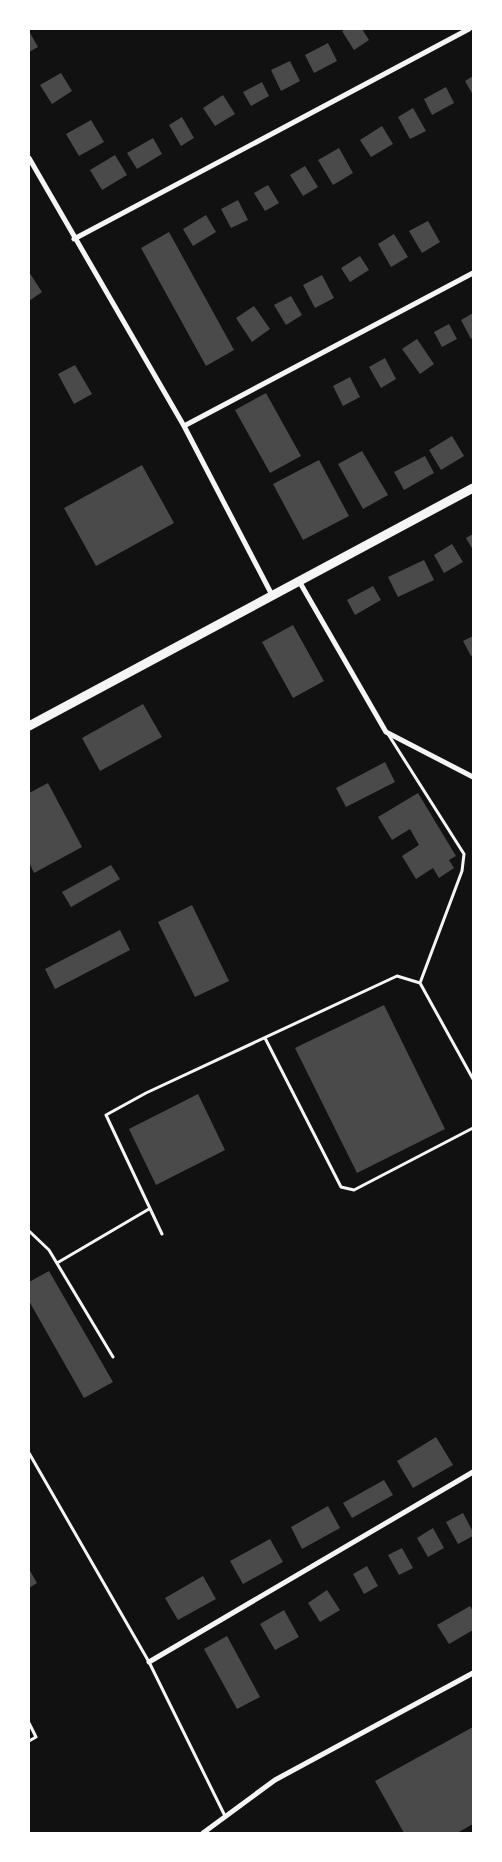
<svg xmlns="http://www.w3.org/2000/svg" width="502" height="1862" font-family="'Fira Sans',sans-serif">
<style>
.building{fill:#4a4a4a}
.lines{fill:none;stroke-linecap:round;stroke-linejoin:round}
.service{stroke:#f5f5f5;stroke-width:3}
.minor{stroke:#f5f5f5;stroke-width:5}
.secondary{stroke:#f5f5f5;stroke-width:9}
</style>
<rect width="100%" height="100%" fill="#111"/>
<path class="building" d="M346,29H362L369,40L354,50L342,31Z
M29,31L38,47L29,52Z
M328,43L337,61L314,73L305,55Z
M290,61L300,81L281,91L271,70Z
M61,73L72,91L52,104L40,85Z
M473,76V95L465,81Z
M262,82L269,96L251,106L243,92Z
M446,87L454,103L432,115L424,99Z
M223,95L235,114L215,126L203,108Z
M413,108L426,131L410,139L398,117Z
M182,117L194,138L181,146L169,125Z
M91,120L104,142L79,156L66,134Z
M382,126L393,144L371,157L360,140Z
M153,138L162,154L137,169L127,153Z
M339,148L353,173L333,185L318,160Z
M115,155L127,175L102,190L90,170Z
M305,166L318,187L303,196L290,175Z
M268,185L279,203L265,211L254,193Z
M238,200L248,220L231,228L221,209Z
M206,215L216,232L193,246L183,229Z
M428,221L440,242L422,253L409,231Z
M169,232L234,350L206,366L141,248Z
M394,234L408,257L391,267L378,244Z
M360,256L369,270L350,282L341,268Z
M29,272L42,292L29,301Z
M322,275L334,298L315,308L303,285Z
M291,296L302,315L286,325L274,305Z
M254,306L270,329L252,342L236,318Z
M473,313V338L471,339L461,320Z
M449,324L457,339L442,347L434,332Z
M417,339L434,364L420,374L402,349Z
M385,358L396,379L381,388L369,367Z
M75,365L92,394L74,404L58,374Z
M350,377L360,397L343,406L333,386Z
M266,393L301,456L270,473L235,410Z
M452,436L464,456L441,470L429,450Z
M362,451L388,495L363,509L338,464Z
M425,456L434,473L404,490L394,472Z
M319,460L349,516L303,540L273,484Z
M142,465L174,523L96,566L64,508Z
M473,534V550L466,538Z
M452,544L463,562L444,573L434,555Z
M424,560L434,580L398,597L388,577Z
M373,586L381,600L355,615L347,600Z
M293,625L324,681L293,698L262,642Z
M473,636V655L471,656L463,641Z
M143,704L162,737L100,771L82,738Z
M385,762L395,782L346,807L336,788Z
M48,783L82,847L34,873L29,862V793Z
M418,793L456,856L449,860L454,868L439,878L433,868L416,879L402,856L419,845L410,829L392,840L378,817Z
M111,865L120,879L71,907L62,892Z
M192,905L229,981L195,997L158,922Z
M120,930L130,950L55,989L45,969Z
M384,1005L445,1129L357,1173L295,1048Z
M198,1094L225,1150L156,1185L129,1129Z
M49,1271L113,1382L84,1398L29,1301V1282Z
M436,1437L453,1465L413,1488L397,1461Z
M384,1480L393,1495L352,1518L343,1503Z
M328,1506L340,1528L302,1549L291,1527Z
M463,1513L473,1532V1536L458,1544L446,1522Z
M433,1528L444,1548L428,1557L417,1538Z
M270,1539L283,1562L243,1584L230,1561Z
M402,1548L413,1568L399,1575L388,1555Z
M367,1566L378,1586L364,1594L353,1574Z
M29,1569L37,1583L29,1588Z
M203,1576L216,1599L178,1620L165,1598Z
M327,1590L340,1610L320,1622L308,1603Z
M470,1606L473,1611V1630L449,1644L437,1625Z
M284,1610L299,1637L275,1650L260,1624Z
M227,1636L260,1697L237,1709L204,1649Z
M473,1727V1824L457,1833H404L375,1781Z"/>
<g class="lines">
<path class="service" d="M388,734L464,854L462,871L420,983
M265,1038L341,1187L354,1190L473,1128
M29,1231L49,1250L113,1357
M162,1234L106,1115L146,1093L397,976L420,983L473,1079
M57,1263L149,1209
M29,1453L149,1662L225,1816
M29,1723L36,1737L29,1741"/>
<path class="minor" d="M29,158L184,426L272,595
M74,239L469,29
M184,426L473,273
M299,581L386,732L473,777
M149,1662L473,1472
M203,1833L275,1780L473,1673"/>
<path class="secondary" d="M29,726L473,488"/>
</g>
<rect width="502" height="1862" fill="none" stroke="#ffffff" stroke-width="60"/>
</svg>
